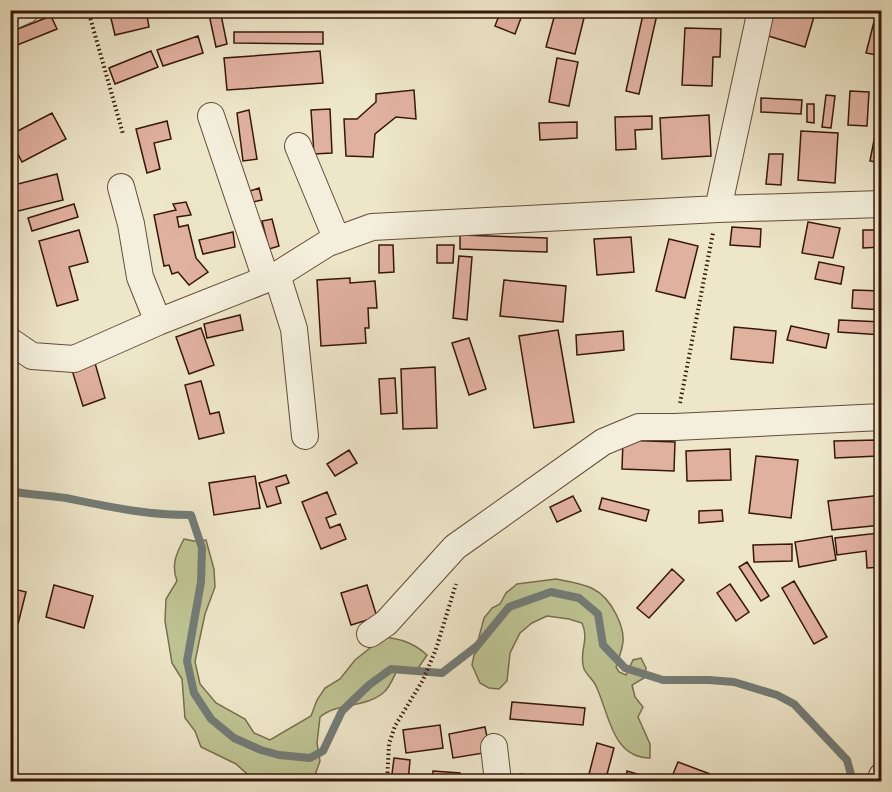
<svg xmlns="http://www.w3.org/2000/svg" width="892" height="792" font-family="'Sorts Mill Goudy',serif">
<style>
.green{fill:#bec393;stroke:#7a6d4e;stroke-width:1.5}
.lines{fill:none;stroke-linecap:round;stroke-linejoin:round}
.stream{stroke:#737b76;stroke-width:8}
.building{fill:#e1b1a0;stroke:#36170a;stroke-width:1.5}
.minor-casing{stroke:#644b3a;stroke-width:28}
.path{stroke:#36170a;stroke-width:4;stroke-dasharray:1.5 3;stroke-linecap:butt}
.minor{stroke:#f4efdc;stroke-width:26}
</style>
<rect width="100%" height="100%" fill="#eee6c9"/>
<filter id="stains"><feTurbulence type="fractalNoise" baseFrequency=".00333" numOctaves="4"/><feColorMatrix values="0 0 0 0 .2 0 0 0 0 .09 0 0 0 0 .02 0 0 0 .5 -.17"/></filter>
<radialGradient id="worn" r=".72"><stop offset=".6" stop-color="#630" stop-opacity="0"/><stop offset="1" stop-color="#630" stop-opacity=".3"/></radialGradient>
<path class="green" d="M184,539L194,541L206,540L214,569L215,587L205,614L198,647L195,662L200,684L216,703L245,719L254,733L270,740L311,716L317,700L325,688L340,679L355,660L384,637C401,639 414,643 427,655L417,670L398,668C394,676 390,688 383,693C365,708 338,702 320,717L317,743L320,761L314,778L305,781H255L236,764L201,747L195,731L185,718L182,679L172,663L165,621L166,599L177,581C171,565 176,554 184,539Z
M556,579C584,584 602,586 616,614C627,636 624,644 616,667L619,672L626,675L633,660L641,658L646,668L644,678L632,685L635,697L643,707L638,717L650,744V758C611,758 609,711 595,684C592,679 587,675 584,669C578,652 590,641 582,623L569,619L547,616L532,623L520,633L510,653L507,681L499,689L489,688L480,683L472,665L474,655L480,647L479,637L484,618L492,608L500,604L506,593L517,584Z"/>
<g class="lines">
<path class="stream" d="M10,491C29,495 48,495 66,498C110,507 146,515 191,515L202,548L201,582L187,661L194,693L211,719L234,738L261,750L279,755L310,758L323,751L342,711L369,685L391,669L442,673L477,646L509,607L551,592L579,598L598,614L603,645L625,668L663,680H709L734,682L777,695L794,704L847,760L853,782"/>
</g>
<path class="building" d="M109,10H146L149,27L115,35Z
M208,10H220L227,44L216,47Z
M501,10H524L515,34L495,26Z
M556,10H586L575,54L546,47Z
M644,10H658L639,94L626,91Z
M699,10H757L756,13Z
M773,10H816L805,47L765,35Z
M877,10H882V56L866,53Z
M51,16L57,29L10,48V32Z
M685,28L721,29L720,57H713L712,86L682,85Z
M234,32H323V44L234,43Z
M198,36L203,53L163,66L157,50Z
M151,51L158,67L115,84L109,68Z
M320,51L323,83L227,90L224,58Z
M557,58L578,62L569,106L549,102Z
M414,90L416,119L396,117L375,134L373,157L346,156L344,119H357L376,102V94Z
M850,91L869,92L867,126L848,125Z
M826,95L835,96L831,128L822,127Z
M761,98L802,100L801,114L761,112Z
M807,104H814V123L807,122Z
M330,109L332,153L314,154L311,110Z
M249,110L257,159L243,161L237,113Z
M52,113L66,139L22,162L10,139V135Z
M709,115L711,156L662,159L660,118Z
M652,116V129L635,130L636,149L616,150L615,117Z
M167,121L171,139L154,143L160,169L147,173L136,129Z
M577,122V138L540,140L539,123Z
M876,130L882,131V163L870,161Z
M801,131L838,133L835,183L798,180Z
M769,154H783L781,185L766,184Z
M57,174L63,200L10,213V186Z
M259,188L262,200L253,202L250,191Z
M186,202L191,215L177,217L179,227L188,225L196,258L208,272L189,285L178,272L172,274L169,265L164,266L154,215L176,210L173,204Z
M74,204L78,217L32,231L28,218Z
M272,219L279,246L269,249L262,221Z
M808,222L840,228L833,258L802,253Z
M732,227L761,229L760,247L730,245Z
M79,230L88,262L69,267L78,300L57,306L39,241Z
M863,230H882V247L863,248Z
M233,232L235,247L203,254L199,240Z
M460,235L547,238V252L460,249Z
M631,237L634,272L597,275L594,239Z
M669,239L698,246L685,298L656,291Z
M379,245H393L394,272L379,273Z
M437,245H454L453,263H437Z
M459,256L472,257L467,320L453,318Z
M819,262L844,267L841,284L815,279Z
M350,278V283L375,281L377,308H368L369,328H365L366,343L321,346L317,280Z
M504,280L566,286L563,322L500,316Z
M853,290L882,291V310L852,308Z
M240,315L243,330L207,338L204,324Z
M839,320L882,322V335L838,332Z
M791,326L829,334L826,348L787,340Z
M734,327L776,331L773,363L731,359Z
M201,328L214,365L189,374L176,337Z
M558,330L574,422L534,428L519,336Z
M623,331L624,350L577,355L576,335Z
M469,338L486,389L469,395L452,343Z
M95,363L105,398L83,406L72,370Z
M435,367L437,428L403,429L401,369Z
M395,378L397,413L381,414L379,379Z
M201,381L210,414L219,412L224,433L199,439L185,385Z
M623,440L675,442L674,471L622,469Z
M877,440L878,456L835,458L834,441Z
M730,449L731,480L687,481L686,451Z
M349,450L357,463L335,476L327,464Z
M756,456L798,460L791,518L749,513Z
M286,475L289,483L276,487L281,503L267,507L259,483Z
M255,476L260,508L214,515L209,483Z
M327,492L336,514L326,518L330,528L340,524L346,539L321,549L302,502Z
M882,495V525L832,530L828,501Z
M573,496L581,511L557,522L550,507Z
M602,498L649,510L646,521L599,509Z
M722,510L723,521L699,523V511Z
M879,533L882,567L867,568L866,551L837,555L835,538Z
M832,536L836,560L799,567L795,542Z
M792,544V561L754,562L753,545Z
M747,562L769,596L761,601L739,567Z
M672,569L684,580L649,618L637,608Z
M794,581L827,637L814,644L782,588Z
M730,584L749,612L736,621L717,593Z
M54,585L93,596L84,628L46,617Z
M367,585L377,617L351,625L341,593Z
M10,588L26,592L18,624L10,622Z
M512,702L585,708L583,725L510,719Z
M440,725L443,748L406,753L403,730Z
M485,727L490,752L453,758L449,734Z
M597,743L614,748L606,778L619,782H587Z
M394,758L410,760L408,782H391Z
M678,762L710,774L707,782H678L671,779Z
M433,771L460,773L459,782H432Z
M627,771L644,776L643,782H625Z
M520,774L565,779V782H519Z"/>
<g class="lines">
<g class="minor-casing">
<path id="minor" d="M10,17L26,10
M211,116L266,279
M298,146L337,240
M121,187L131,224L140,277L158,322
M718,209L761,10
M277,275L294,329L305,436
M10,341L32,356L74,359L158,322L277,275L328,243L372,227L718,209L882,204
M370,634L386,623L455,547L603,442L639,427H675L882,417
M494,747L498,782
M881,782L882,776"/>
</g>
<path class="path" d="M88,10L123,134
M680,403L713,233
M387,782L389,744L395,726L423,680L436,649L456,584"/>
<use href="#minor" class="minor"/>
</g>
<rect width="892" height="792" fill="none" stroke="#eee6c9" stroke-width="36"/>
<rect x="12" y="12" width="868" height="768" fill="none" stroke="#36170a" stroke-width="3"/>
<rect x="18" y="18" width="856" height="756" fill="none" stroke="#36170a" stroke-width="1.5"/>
<rect width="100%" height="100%" filter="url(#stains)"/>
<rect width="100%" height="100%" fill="url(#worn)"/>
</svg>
